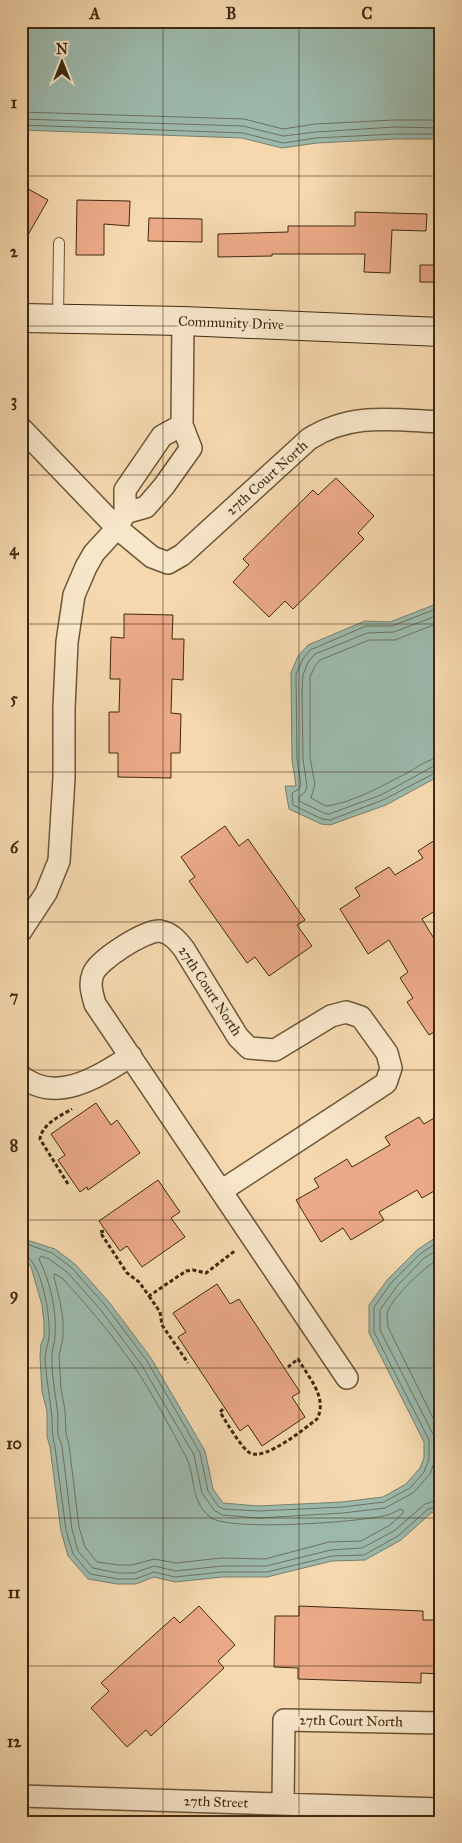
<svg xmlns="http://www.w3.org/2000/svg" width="462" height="1843" font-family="'IM FELL Great Primer',serif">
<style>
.water{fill:#9cb9ac;stroke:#76806e}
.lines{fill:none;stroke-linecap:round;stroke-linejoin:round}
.shore{stroke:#6d725e;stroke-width:1}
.building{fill:#eba987;stroke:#3e2a11}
.lane-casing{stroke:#6c5638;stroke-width:12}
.street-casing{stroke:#6c5638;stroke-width:24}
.secondary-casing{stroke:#3e2a11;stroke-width:30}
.path{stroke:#3e2a11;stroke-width:3;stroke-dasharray:4 2.5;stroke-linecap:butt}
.lane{stroke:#f8e6ca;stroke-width:10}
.street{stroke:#f8e6ca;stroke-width:21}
.secondary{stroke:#f8e6ca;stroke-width:28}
.grid{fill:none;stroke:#3e2a11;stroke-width:1;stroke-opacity:0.55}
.labels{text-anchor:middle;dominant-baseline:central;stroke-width:5;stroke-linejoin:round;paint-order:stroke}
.street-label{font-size:14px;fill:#3e2a11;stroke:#f8e6ca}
.neatline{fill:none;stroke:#3e2a11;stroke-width:2}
.grid-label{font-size:16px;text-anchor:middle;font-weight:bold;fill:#3e2a11}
</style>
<rect width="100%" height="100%" fill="#f5d8ae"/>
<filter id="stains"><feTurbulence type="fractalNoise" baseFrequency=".004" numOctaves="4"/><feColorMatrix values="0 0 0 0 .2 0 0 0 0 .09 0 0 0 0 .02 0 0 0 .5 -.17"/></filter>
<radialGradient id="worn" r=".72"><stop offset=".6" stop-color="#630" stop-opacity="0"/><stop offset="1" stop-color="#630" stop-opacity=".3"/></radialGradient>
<path class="water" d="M21,21H441V139H395L317,143L282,148L242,138L21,130Z
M441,602V775L386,805L330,825L321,824L289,809L285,786H296L292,760L291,673L298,656L308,645L365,621L390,622Z
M441,1234V1510L431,1513L401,1540L365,1560L332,1561L267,1577H222L175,1582L154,1577L136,1584H117L88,1579L68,1556L61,1531L50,1447L47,1437V1411L42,1392L40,1356L41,1344L44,1337V1323L42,1305L31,1267L21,1256V1238L55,1249L75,1264L109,1302L151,1358L205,1451L213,1489L223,1503L258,1506L342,1502L383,1497L406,1484L420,1468L424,1458V1442L369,1333V1305L388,1279L417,1250Z"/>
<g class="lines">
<path class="shore" d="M21,112L244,119L283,129L315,124L394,120H441
M21,119L243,126L283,136L316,132L394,127L441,128
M21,125L243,133L283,143L316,138L395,134H441
M441,607L392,626H366L310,650L303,659L296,674L297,759L301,785L299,789L292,793L293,805L322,819L330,820L383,800L437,772L441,771
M441,614L394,632L367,633L315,654L308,662L303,675L302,693L303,759L307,786L305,792L299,797V801L324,813L329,814L381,795L434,766L441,765
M441,622L395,640H369L320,660L315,666L310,677V758L315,784L311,798L326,806C353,803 385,784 409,772C419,766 429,758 441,758
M21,1242L52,1253L71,1267L105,1305L147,1361L183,1423L200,1453L208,1491L218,1506L223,1509L259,1511L343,1507L384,1502L410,1488L424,1472L429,1459V1440L374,1332V1307L392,1282L420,1254L441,1240
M441,1248L424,1258L397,1286L380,1310V1330L435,1438V1460L430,1474L413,1493L385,1508L343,1513L258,1518L222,1515L214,1510L202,1493L194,1455L141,1364L100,1309L67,1272L49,1259L41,1256L39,1259C50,1281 57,1311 55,1336C55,1343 52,1348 52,1355C51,1373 55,1390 57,1408C59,1417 57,1426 58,1435C59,1439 61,1442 62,1446L72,1529L78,1551L93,1568L118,1573H134L154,1566L176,1571L222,1566H266L331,1550L362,1548L394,1531L425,1504L441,1499
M21,1254C42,1256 51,1320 49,1337C48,1345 45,1351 45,1359C46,1376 49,1392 51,1409C53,1423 51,1432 55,1447L66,1530L73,1554L90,1574L118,1579H135L154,1572L175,1577L222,1572H267L332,1556L364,1555L398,1536L428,1509L441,1505
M441,1257C427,1265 393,1296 388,1311C386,1315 388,1322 388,1327L441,1434
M55,1274L62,1278C88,1306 112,1335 134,1366C152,1393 170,1427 185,1455C197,1476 188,1498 210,1517C227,1532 363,1522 387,1515C392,1514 396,1511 401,1509L403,1510V1513L390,1525L361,1541L329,1542L265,1559L221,1558L176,1563L154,1559L132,1565H119L97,1562L85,1547L79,1527L69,1445L66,1433L65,1410L61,1389L59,1356L63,1338V1320L60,1301L54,1277Z"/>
</g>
<path class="building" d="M21,185L48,200L21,247Z
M77,200L130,201L129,226L104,224V255H76Z
M355,212L427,214L426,231L392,230L390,273L364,272L365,254H272V256L218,257V234L288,232V226H355Z
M149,218L202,219V242L148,241Z
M420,265H441V282H420Z
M336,478L374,516L358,533L364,539L293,609L285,601L269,617L233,582L249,565L243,559L313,490L318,495Z
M124,614L173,615L172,639H184L183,680L172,679L171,713L181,714L180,753H171V778L118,777V753H109V712H119L120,679H110L111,637L124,638Z
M225,826L239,846L248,839L305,920L297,925L312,946L269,976L255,957L247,963L189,881L195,877L181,857Z
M441,836V907L422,919L441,950V1028L429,1035L407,1002L413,998L400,978L408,972L389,940L368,954L340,909L360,896L355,888L389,867L395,875L423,858L418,851Z
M96,1103L111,1125L117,1120L140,1153L88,1190L87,1187L80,1192L58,1160L65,1155L51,1134Z
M441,1114V1187L422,1198L417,1190L379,1212L384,1220L351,1240L343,1228L321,1242L296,1200L319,1187L314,1179L347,1159L352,1167L390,1145L385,1137L419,1117L424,1124Z
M158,1180L180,1212L171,1218L185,1237L142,1267L127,1246L120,1251L99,1221Z
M217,1284L230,1304L239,1299L300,1392L292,1397L305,1417L262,1446L248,1425L240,1431L178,1337L186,1332L173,1313Z
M199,1606L235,1645L218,1661L224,1668L151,1736L146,1730L127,1747L91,1708L109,1691L101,1683L174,1617L180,1623Z
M299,1606L423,1611V1620H441V1674L421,1673V1683L298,1679V1668L274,1667L275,1616H299Z"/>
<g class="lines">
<g class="lane-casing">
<path id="lane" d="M58,318L59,243"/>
</g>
<g class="street-casing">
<path id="street" d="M21,428L117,528L152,557L168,563L182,555L309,439C352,412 393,420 441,422
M125,513L146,507L164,486L191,448L182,425L183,321
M21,931L46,893L59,861L64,778V708L67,642L74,595L86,567L94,553L117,528L125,513V490L162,436L182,425
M21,1076C57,1105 99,1076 131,1056
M221,1191L386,1083L391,1068L387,1053L361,1017L346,1012L331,1016L275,1050L249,1048L238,1037L184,949C177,940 171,933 160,931C145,930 98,960 93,974C89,984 92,993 95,1004L347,1378
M21,1796L441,1809
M283,1804L284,1720L441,1723"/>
</g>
<g class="secondary-casing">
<path id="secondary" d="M21,318L183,321L441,332"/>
</g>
<path class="path" d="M68,1184L40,1139C42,1124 60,1116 72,1109
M104,1231L100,1232L127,1273L139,1282L149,1296L186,1271L193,1270L206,1273L236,1250
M149,1296L160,1312L162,1325L188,1363
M223,1409L220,1412C225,1420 242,1449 250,1453C265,1461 304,1429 317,1419C328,1398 309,1378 298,1359L288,1367"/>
<use href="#lane" class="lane"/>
<use href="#street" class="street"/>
<use href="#secondary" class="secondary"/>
</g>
<path class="grid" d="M163,21V1822M299,21V1822M21,176H441M21,326H441M21,475H441M21,624H441M21,772H441M21,922H441M21,1070H441M21,1220H441M21,1368H441M21,1518H441M21,1666H441"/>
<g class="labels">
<g class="street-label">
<text transform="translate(231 323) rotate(2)">Community Drive</text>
<text transform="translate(267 478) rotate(-42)">27th Court North</text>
<text transform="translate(210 991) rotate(57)">27th Court North</text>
<text transform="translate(351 1721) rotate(1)">27th Court North</text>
<text transform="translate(216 1802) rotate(2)">27th Street</text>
</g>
</g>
<rect width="462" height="1843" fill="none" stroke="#f5d8ae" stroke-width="55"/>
<g transform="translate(62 62)" stroke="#f8e6ca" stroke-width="4" paint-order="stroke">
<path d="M0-4L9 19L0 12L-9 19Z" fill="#3e2a11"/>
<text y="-8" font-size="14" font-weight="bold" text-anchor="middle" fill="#3e2a11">N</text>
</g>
<rect x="28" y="28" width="406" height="1788" class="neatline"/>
<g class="grid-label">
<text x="95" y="19">A</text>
<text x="231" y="19">B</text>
<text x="367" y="19">C</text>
<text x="14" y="108">1</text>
<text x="14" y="257">2</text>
<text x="14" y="406">3</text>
<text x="14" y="555">4</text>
<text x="14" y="704">5</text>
<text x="14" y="853">6</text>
<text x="14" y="1002">7</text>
<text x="14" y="1151">8</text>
<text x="14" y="1300">9</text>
<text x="14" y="1449">10</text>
<text x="14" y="1598">11</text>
<text x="14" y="1747">12</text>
</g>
<rect width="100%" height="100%" filter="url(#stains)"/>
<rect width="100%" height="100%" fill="url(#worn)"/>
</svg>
